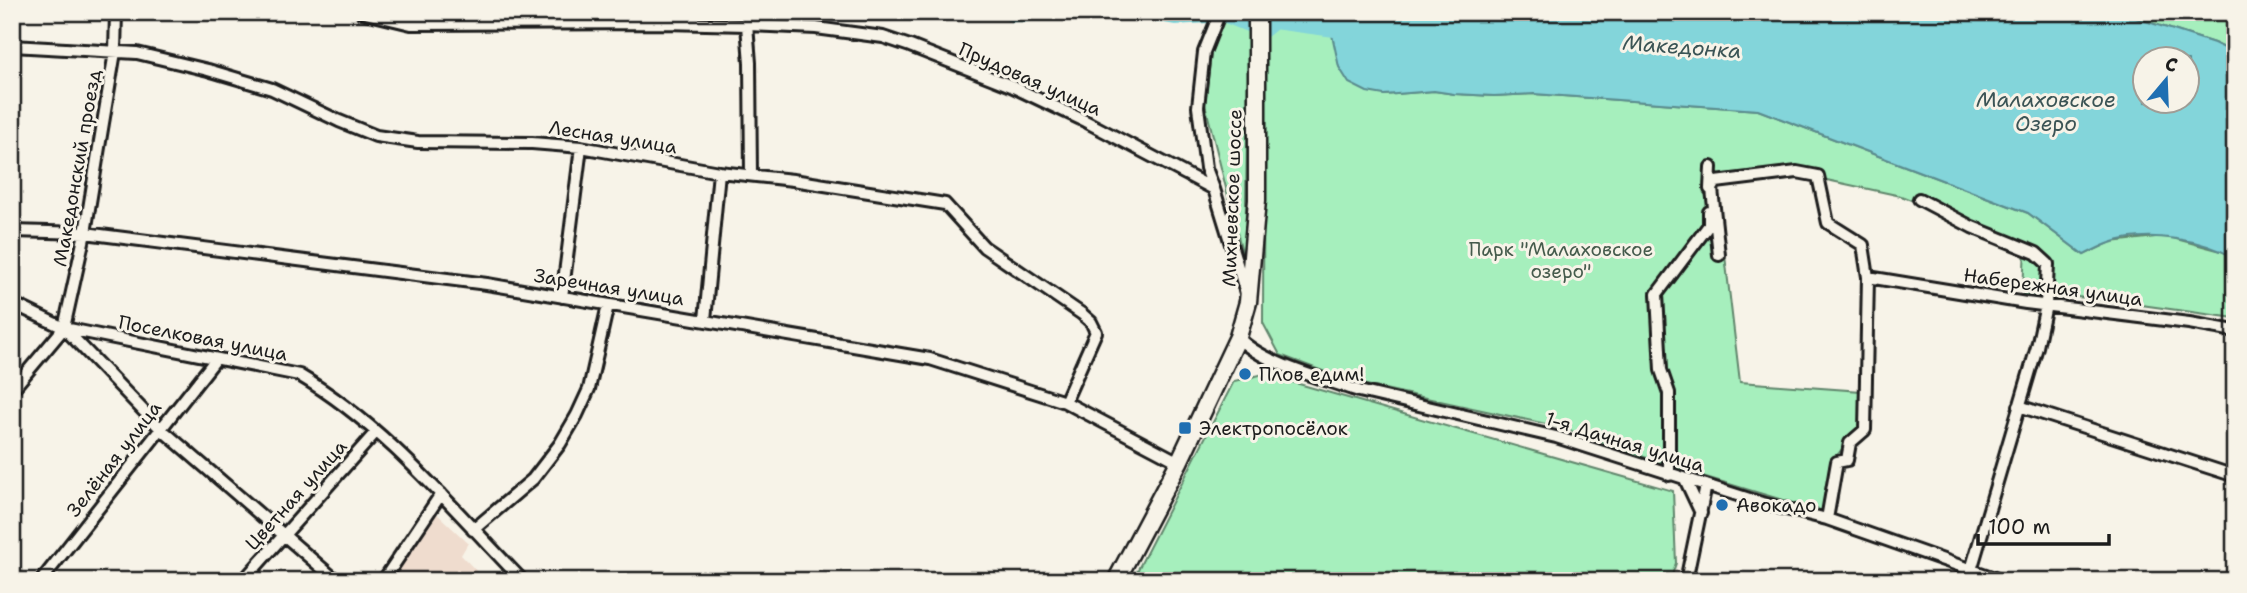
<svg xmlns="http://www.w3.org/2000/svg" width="2247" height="593" font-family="'Shantell Sans',sans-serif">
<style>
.built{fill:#efdcce}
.green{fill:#a6efbd;stroke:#61866c;stroke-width:2}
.water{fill:#83d5da;stroke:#5a8b8e;stroke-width:2;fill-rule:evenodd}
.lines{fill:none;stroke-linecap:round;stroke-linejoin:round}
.river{stroke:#83d5da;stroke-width:16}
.street-casing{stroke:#1c1c1c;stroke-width:16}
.secondary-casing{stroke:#1c1c1c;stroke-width:21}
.street{stroke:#f7f3e8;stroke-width:10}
.secondary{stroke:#f7f3e8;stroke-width:16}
.poi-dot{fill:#1f6fb2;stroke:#f7f3e8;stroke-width:2.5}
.labels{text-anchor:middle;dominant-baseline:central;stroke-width:6;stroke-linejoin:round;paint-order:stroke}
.street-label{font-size:19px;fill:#1c1c1c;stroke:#f7f3e8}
.park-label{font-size:19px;fill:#455b4c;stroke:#f7f3e8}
.poi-label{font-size:19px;fill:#1c1c1c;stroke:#f7f3e8;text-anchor:start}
.water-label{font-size:21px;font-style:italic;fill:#3b5455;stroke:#f7f3e8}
</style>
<rect width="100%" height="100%" fill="#f7f3e8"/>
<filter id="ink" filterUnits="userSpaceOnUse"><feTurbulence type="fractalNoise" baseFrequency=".0143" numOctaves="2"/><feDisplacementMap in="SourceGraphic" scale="14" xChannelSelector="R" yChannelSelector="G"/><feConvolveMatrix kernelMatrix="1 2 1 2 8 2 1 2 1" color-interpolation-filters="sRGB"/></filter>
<g filter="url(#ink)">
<path class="built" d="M434,511L468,543L461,555L486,581H390Z"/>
<path class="green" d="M1225,12H1249L1245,264L1205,104L1211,53Z
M1264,12H1334L1331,30L1384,95L1434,91L1455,94L1494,96L1534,94L1758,110L2028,213L2084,255L2111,242L2165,236L2225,252L2235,258V318L2091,298L2023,294L2025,245L1901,196L1813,177L1717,188L1740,382L1861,391V426L1830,464L1823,512L1672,467L1560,427L1352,382L1280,355L1263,323Z
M2117,12H2235V53L2214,43Z
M1264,374L1673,491L1676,563L1670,581H1132L1234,381Z"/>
<path class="water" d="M1334,12H2117L2214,43L2235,53V258C2202,239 2146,230 2110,243C2101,246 2093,251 2084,255L2028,213L1758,110L1534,94L1494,96L1454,94L1434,91L1384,95L1367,92L1349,83L1339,67L1331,30ZM2146,60H2188V102H2146Z"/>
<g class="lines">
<path class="river" d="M1007,12L1013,14L1053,12
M1149,12L1175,17L1224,14L1263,30L1274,21L1350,31"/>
<g class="street-casing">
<path id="street" d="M361,12L411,24L665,23L747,25L816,28L883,37L910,46L1009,85L1085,121L1214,189
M1220,12L1204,52L1198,107L1206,168L1214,189L1246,293
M747,25L750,63L751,175
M12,46L137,53L208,70L272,89L339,121L376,136L418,142L532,143L581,147L719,172L793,180L945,204L984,247L1082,314L1091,322L1096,332L1065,402
M1710,189L1711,167
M1919,199L1972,227L2036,253L2048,264L2046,305L2037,347L1971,570
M12,231L85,233L487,284L930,359L1065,402L1179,462
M1719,255L1712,189L1716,182L1797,172L1818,176L1828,223L1863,245L1868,277L1865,430L1850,443L1847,460L1837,462L1827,519
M1868,277L2026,303L2189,323L2235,331
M562,297L581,147
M12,303L64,328L299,375C387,427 453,509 523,581
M705,320L719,172
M64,328L160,428L337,581
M1238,337C1260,363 1326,380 1359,391L1556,437L1762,503L1827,519L2003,581
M12,390L64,328L85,233L102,129L115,52L116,12
M2019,406L2235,476
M1669,475V393L1661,370L1657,294L1709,225V212
M1685,479L1701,513
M473,530L533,479L560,444L577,415L589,389L608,305
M41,581L216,359
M243,581L376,432
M383,581L441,494
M1686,581L1706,485"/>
</g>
<g class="secondary-casing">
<path id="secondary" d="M1116,581L1179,462L1238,337L1248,302L1257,200V12"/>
</g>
<use href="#street" class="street"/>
<use href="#secondary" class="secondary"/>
</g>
</g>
<g class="poi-dot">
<circle cx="1245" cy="374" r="7"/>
<rect x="1178" y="421" width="14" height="14" rx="3.5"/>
<circle cx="1722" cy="505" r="7"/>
</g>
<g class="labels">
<g class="street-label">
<text transform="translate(1030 79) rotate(24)">Прудовая улица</text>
<text transform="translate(613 137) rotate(9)">Лесная улица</text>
<text transform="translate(77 168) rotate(-80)">Македонский проезд</text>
<text transform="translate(1232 198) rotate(-88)">Михневское шоссе</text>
<text transform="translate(609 287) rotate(9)">Заречная улица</text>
<text transform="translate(2053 287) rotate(8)">Набережная улица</text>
<text transform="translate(203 338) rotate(11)">Поселковая улица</text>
<text transform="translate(1625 442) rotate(17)">1-я Дачная улица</text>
<text transform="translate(114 459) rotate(-52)">Зелёная улица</text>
<text transform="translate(296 495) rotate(-48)">Цветная улица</text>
</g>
<g class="park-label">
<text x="1561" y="249">Парк "Малаховское<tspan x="1561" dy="22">озеро"</tspan></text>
</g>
<g class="poi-label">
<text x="1259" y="374">Плов едим!</text>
<text x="1199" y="428">Электропосёлок</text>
<text x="1736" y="505">Авокадо</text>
</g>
<g class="water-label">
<text transform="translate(1682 47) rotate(4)">Македонка</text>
<text x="2046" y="100">Малаховское<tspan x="2046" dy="24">Озеро</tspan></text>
</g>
</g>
<rect width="2247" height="593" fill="none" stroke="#f7f3e8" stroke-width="42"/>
<rect x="21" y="21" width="2205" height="551" fill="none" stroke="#1c1c1c" stroke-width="2.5" filter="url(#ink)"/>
<g transform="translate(2166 80) rotate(19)"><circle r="33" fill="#f7f3e8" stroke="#9f9d96" stroke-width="2"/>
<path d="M0-5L12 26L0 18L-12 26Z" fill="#1f6fb2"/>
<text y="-10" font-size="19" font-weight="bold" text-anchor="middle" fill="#1c1c1c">С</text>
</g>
<path d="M1978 534v10h131v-10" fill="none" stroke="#1c1c1c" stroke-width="3.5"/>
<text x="1988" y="534" font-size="21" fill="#1c1c1c" stroke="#f7f3e8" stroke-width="5" paint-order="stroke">100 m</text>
</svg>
